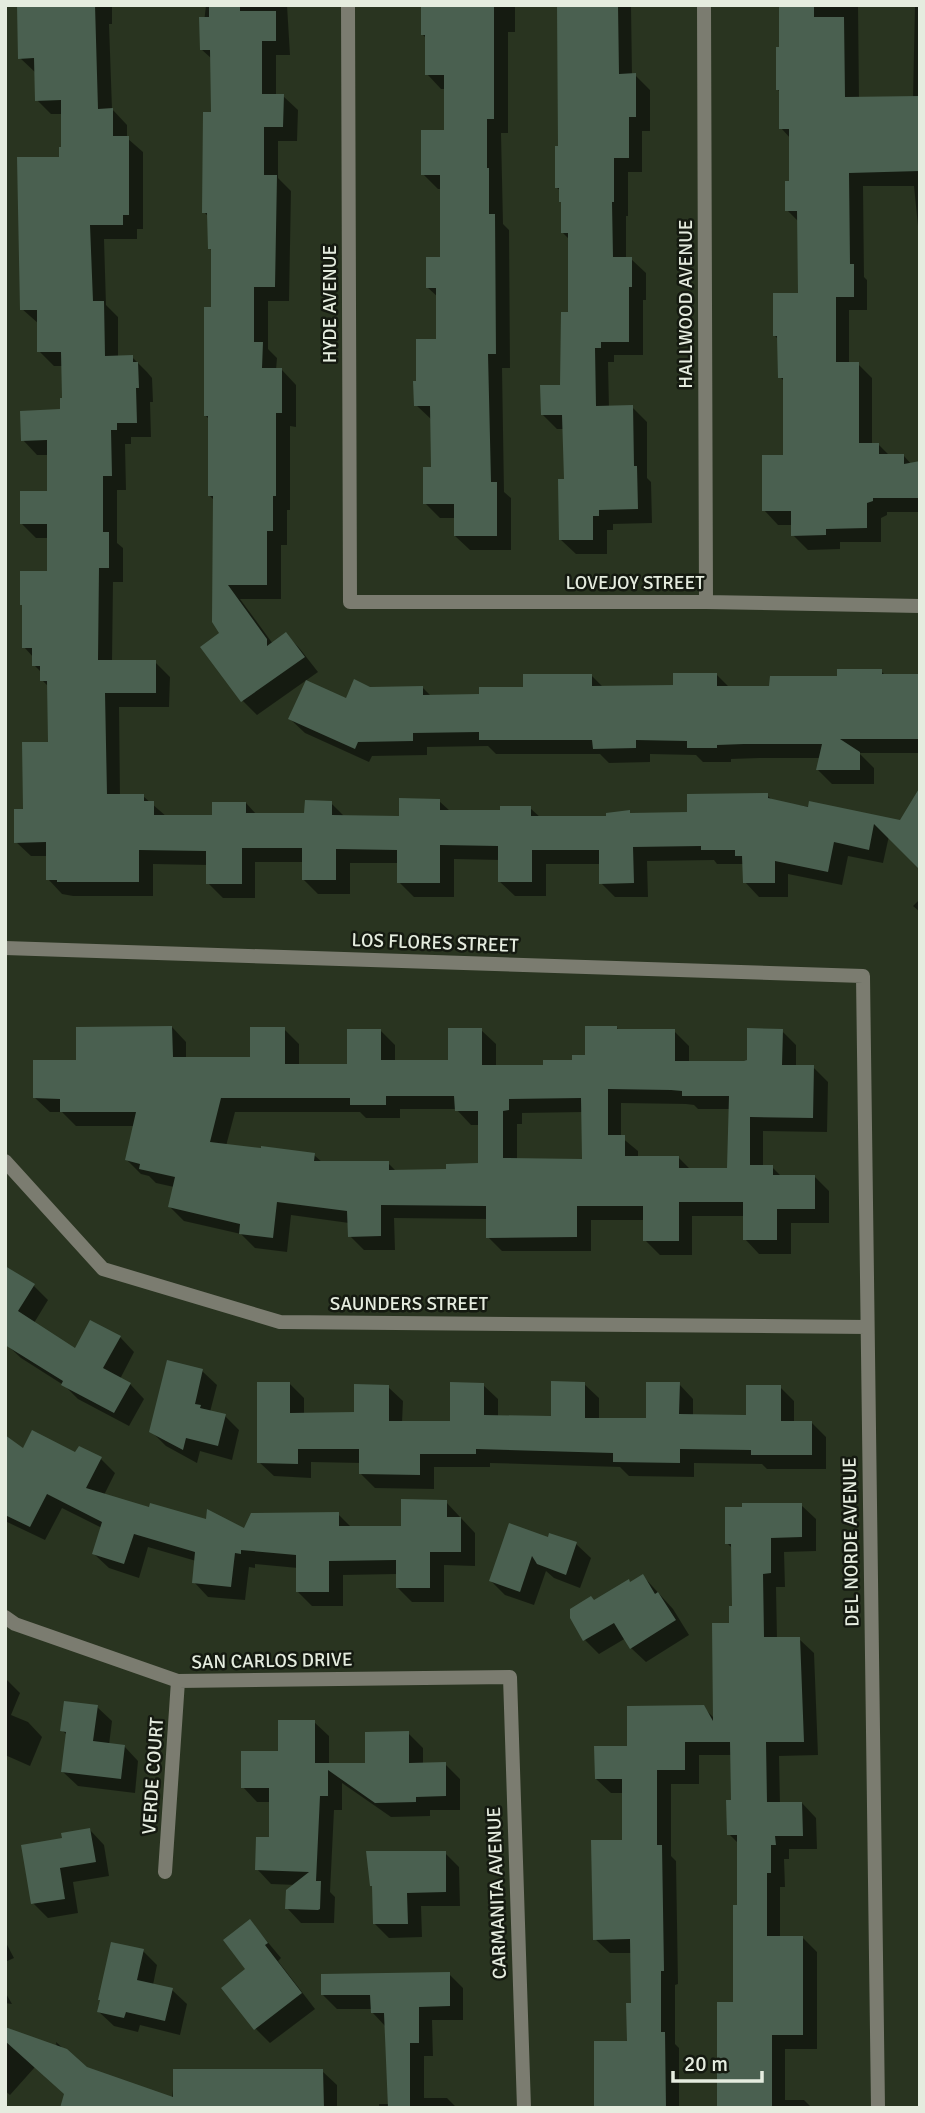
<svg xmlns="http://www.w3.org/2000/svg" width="925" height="2113" font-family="Signika,sans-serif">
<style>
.shadow{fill:#0007;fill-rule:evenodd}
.building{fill:#4a6050;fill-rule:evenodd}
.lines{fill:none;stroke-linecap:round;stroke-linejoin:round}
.street{stroke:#7b7c70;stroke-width:14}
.labels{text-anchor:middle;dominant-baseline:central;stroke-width:5;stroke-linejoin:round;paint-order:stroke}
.street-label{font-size:19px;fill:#e5ecdf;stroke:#151a11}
</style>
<rect width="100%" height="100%" fill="#293420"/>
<path class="shadow" d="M19,5H112V24H109L112,109L127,125V138L143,152V229H137V239H104L106,305L118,317V357H132L147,372L152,378L153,402H150L151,437H131V444H125L126,490H117V543L123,548V582H113L112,662H155L170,677L169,707H119L120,796H143L167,817H214L246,803L257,815H306L331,803L345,817H401L439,801L450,811L502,812L530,808L541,818H607L629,812L632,815L689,814L767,795L773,801L901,822L889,836L883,863L848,856L842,885L788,874V897H759L745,882L744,864H717L714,860L647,861L648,897H615L601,883V864H546V896H515L500,882V860L454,859V897H414L399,882V863H350V894H318L303,879L304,862H255V898H223L208,883V865L153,864V896H73L62,894L48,879V856H31L16,842L25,810L50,743L49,687L42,680V673L34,665V658L24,647L49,573V538H36L22,524L48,493V455H37L23,440L62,411L64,400L63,366H54L39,351V324L22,309L63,148V114H51L37,100L36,73L20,58Z
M206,5H287L290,55H276V96H283L298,110L297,141H278V178L291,191L289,301H268V349L277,358L276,370H282L296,385V427L290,426V510H287V545H281V599H240L273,644L286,634L300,649L318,672L257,715L242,700L221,633L214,500L209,495L210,420L205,415L213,309V251L209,248V217L204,212L212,114V59L201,49Z
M423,5H515V32H508V133H501L503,224L509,230L510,368H502L504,492L511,498V550H470L455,536V518H440L425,503L433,469L432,420L416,405L438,341V297L428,288L442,259V189H438L423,174L446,132V89H441L427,74V39L423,35Z
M559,5H652L631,6L632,75H635L650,90V131H642V172H628V216H626V259H631L646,273V300H643V355H614V362H608L609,408L632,407L647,422V478L651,482L652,523L613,524V530H607V554H576L561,540L565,480L564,429H557L542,414L562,386L570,314V240L563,233L561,191L557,188L560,147Z
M781,5H858L859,99L913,98L915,5H920V246L914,186H863L864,277L867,280V310H849V364H858L872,378V445H879L890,456H904L912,465L920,463V512H887V515L881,518V542H840V549L808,550L793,535V525H778L764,510L784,456V381L780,377L779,340L775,336L800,295L799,222L787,210L791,183V139L781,128V93L778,90Z
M881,671L886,676H920V753H859L874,768V784H832L818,770L820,758H759L731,759V762H703L696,755L650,754V762L609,763L600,754H496L488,746L427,747V755L372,756L369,762L305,733L290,719L347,700L370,688H423L431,696H481L592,676L603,687L674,686L716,674L729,687H771Z
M920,899V912L913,906Z
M172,1027L186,1042V1059L252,1058L284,1029L299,1044V1066H349L380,1030L395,1045V1062L450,1061L481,1030L496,1044V1067H545L587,1057L616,1027L620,1031H674L689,1046V1063H744L782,1031L796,1045V1067H813L828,1082L827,1132L763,1131V1167H772L781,1176H814L829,1191V1223H791V1254H759L745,1239V1216H692V1255H660L645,1240V1220H591V1251H502L488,1237V1219L394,1218L395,1250H364L350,1236L349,1223L291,1215L287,1252L255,1248L241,1234L184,1221L170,1207L174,1187L156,1183L149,1176L141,1174L127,1160L134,1126H76L62,1112H50L35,1098L77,1062ZM621,1103L686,1104L694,1105L698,1109H730L729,1169H690L678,1157H638V1151L621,1137ZM400,1109H456L471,1125H480V1165L448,1170L396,1171L388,1163H323L314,1155L226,1146L235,1112H360L366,1118H400ZM583,1112L584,1161L517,1160V1124H522V1113Z
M5,1271L34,1286L48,1300L34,1323L76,1350L120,1337L134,1352L120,1379L130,1384L144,1399L129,1426L78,1399L65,1386L21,1358L6,1344Z
M202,1371L217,1385L210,1412L225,1416L239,1430L232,1460L200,1451L197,1463L166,1446L151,1431Z
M289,1383L304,1398V1415L356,1414L388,1387L403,1401L402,1423H451L483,1385L498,1399V1417L552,1418L584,1384L599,1398V1420H647L679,1384L693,1399V1416H748L780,1387L794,1401V1423H812L826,1437V1469H767L762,1464L694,1463V1477L629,1476L620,1467L490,1463V1467H434V1489L375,1488L361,1474V1463L311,1462V1478L274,1476L259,1462Z
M5,1437L23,1451L76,1454L101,1459L115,1473L104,1495L150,1509L245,1530L338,1514L352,1528H403L446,1502L475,1533V1566L444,1565V1602H412L397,1587V1574L343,1575V1606H312L298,1592V1568L255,1564V1568L249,1567L245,1600L208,1597L194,1582L196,1561L148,1547L139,1578L109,1568L94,1554L102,1528L62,1508L45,1540L5,1521Z
M801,1505L816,1519V1551L784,1552L785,1587H776L777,1639H799L814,1653L818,1755L779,1756L780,1803H802L816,1818L817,1849H789V1859H784L785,1887H780V1938H803L817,1952V2049H785V2100H804L812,2108H721L719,2105L735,2003L739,1907V1844L729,1834L733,1802L732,1755H699V1784H671V1856L676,1861L678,1984L675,1985V2044L679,2048V2108H596L628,2042L633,2005L632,1953H610L595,1939L624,1841V1793H611L596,1779L629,1748L703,1707L715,1719L734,1607L733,1549L727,1543Z
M550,1535L576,1544L591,1558L580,1588L554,1578L546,1571L534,1605L505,1595L491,1581L549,1539Z
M643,1576L673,1609L689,1635L646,1662L631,1648L626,1638L599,1654L585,1640L595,1602Z
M5,1678L20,1693L11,1715L28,1722L42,1737L30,1766L5,1755Z
M97,1707L112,1721L109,1745L124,1746L138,1761L135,1793L78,1786L63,1772L67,1735L62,1730Z
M314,1722L329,1736V1764H367L408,1733L423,1748V1764H445L460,1779V1810H430V1816L391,1817L342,1783V1810H334L330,1892L335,1897L334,1923H301L287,1908L296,1885L271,1884L257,1869L271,1839V1802H257L243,1787Z
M90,1830L104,1845L109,1876L73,1882L78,1913L48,1918L33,1903L64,1840Z
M445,1853L459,1867L460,1906H421L422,1937L389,1938L374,1923Z
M250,1921L281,1958L278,1961L315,2009L270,2043L256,2029L224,1988L248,1969Z
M5,1941L14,1958L5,1962Z
M143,1951L157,1965L153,1985L172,1990L187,2004L180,2035L140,2025L138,2032L114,2026L99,2012Z
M449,1974L463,1988V2020H432L433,2056H424V2098H447L457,2108H379V2104H390L386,2027L372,2012V2009H337L323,1995Z
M5,1992L12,2004L5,2003Z
M5,2029L58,2054L56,2042L86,2069L172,2099L175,2071H322L337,2085V2108H62L66,2095L35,2067L10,2095L5,2091Z"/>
<path class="building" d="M17,5H95L98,109L113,108V136H129V215H123V225H90L93,301H104L105,356L133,355V362H138L139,388H136L137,423H117V430H111L112,476H103V532H109V568H99L98,660H156V693H105L107,794H144V801H154V815H212V802H246V813H304L305,800L332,801V815L399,816V798L440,799V810H500V806H531V816H606V813L630,810V813L687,812V794L768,793V798L808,807L809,801L900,820L920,787V870L874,824L869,850L834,842L828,872L775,861V883H743L742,856H735V850H701V846L633,847L634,883L599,884V850H532V882H498V846L440,845V883H397V850L336,849V880H302V848H242V884H206V851L139,850V882H57V880H46V842L14,843V809H23L22,742H48L47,681H40V666H32V648H22V605H20V571H47V524H20V491H47V440L21,441L20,411L60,409V398H62L61,352H37V310H20L17,157H59V147H61V100L35,101L34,58L18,59Z
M209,5H240V11H276V41H262V94H284L283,127H264V175H277L275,287H254V342H263L262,368H282V413H276V496H273V531H267V585H228L267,639V646L286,632L305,657L241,702L200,647L219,633L212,622L213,496H208V416H204V307H211V249H208L207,213H202L203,112H211L210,50H200L199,17H209Z
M421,5H494V119H487V168H489V214H495L496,354H488L491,482H497V536H454V504H423V467H431L430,406H414L413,381H416V339H436V288H426V257H440V175H421V130H444V75H425V35H421Z
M557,5H618L619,74L636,73V117H629V158H614V202H612L613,257H632V287H629V342H601V348H595L596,406L633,405L634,466H637L638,509L599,510V516H593V540H559L558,479H564L562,415H541L540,385H560L561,312H568V233H561V202H559V188H555V146H558Z
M779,5H814V17H844L845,97L920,96V171L849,173L850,264H854V297H836V362H859V443H879V454H904V464L920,461V498H873V501L867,503V528L826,529V535L791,536V511H762V455H783V378H778L777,336H773V293H798L797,211H785V181H789V129H779V90H776V47H779Z
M837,669H882V674H920V739H840L860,752V770H816L822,744H744L717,745V748H687V741L636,740V748L593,749L592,740H479V732L413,733V741L358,742L355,749L288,719L306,680L346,698L354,679L370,687L423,686V695L479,694V687H523V674H592V686L673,685V673H717V686H769L770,676H837Z
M172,1026L173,1057H250V1027H285V1064H347V1029H381V1060H448V1028H482V1065H543V1060H572V1055H585V1026H617V1029H675V1061H744L747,1060V1028L783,1029L782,1065H814L813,1118L750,1117V1165H773V1175H815V1209H777V1240H743V1202H679V1241H643V1206H577V1237L486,1238V1206L381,1205V1236L348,1237L347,1211L277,1202L273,1238L239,1234L240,1224L168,1207L175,1177L139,1169L140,1164L125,1160L136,1112H60V1099L33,1098V1060H76V1027ZM608,1089L671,1090L682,1091V1096H729L727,1168H679V1156H625V1135H608ZM386,1096H454L455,1111H478V1163L446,1164V1169L389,1170V1161H314L315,1153L261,1146V1148L210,1142L221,1098H350V1105H386ZM581,1098L582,1159L503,1158V1111L509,1110V1099Z
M5,1266L35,1284L18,1311L75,1348L90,1320L121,1336L103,1368L131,1383L114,1413L61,1385L63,1381L5,1345Z
M167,1360L203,1369L195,1404L201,1405L200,1408L226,1414L218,1446L186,1438L183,1450L149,1432Z
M551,1381L585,1382V1418H646V1382H680L679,1414L746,1415V1385H781V1421H812V1455H751V1450L680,1449V1463L613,1462V1453L476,1449V1454H420V1475L359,1474V1449H298V1464L257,1463V1382H290V1413L354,1412V1384L389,1385V1421H450V1382L484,1383V1415L551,1416Z
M32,1430L75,1452L79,1446L102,1457L86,1488L149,1507L150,1503L206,1519L207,1509L244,1528L251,1513L339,1512V1526H401V1499L447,1500V1517H461V1552H430V1588H396V1560L329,1561V1592H296V1555L241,1550V1554L235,1553L231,1587L192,1583L195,1552L134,1534L124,1564L92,1554L102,1522L47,1494L30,1527L5,1515V1435L23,1448Z
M742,1503H802V1537L771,1538V1573L763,1574L764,1637H800L804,1742H766L767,1802H802L803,1836H775L776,1845H771V1873H767V1936H803V2035H772V2108L717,2106V2002H733V1905H737V1835H727L726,1800H731L730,1742H685V1770H657V1845H662L664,1971H661V2032H665L666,2108H594V2041H627L626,2003H631L630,1939L593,1940L591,1840H622V1779H595L594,1746H627V1706L704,1705L713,1721L712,1623H729V1606H732L731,1544H725V1507H742Z
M509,1523L548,1537L549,1533L577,1542L566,1575L537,1564L532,1556L520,1592L489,1581Z
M643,1574L655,1594L658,1592L676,1620L630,1649L614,1623L583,1641L570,1618V1609L591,1596L594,1600L629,1579L630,1582Z
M64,1701L98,1705L93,1741L125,1745L121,1779L61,1772L66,1732L60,1731Z
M278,1720H315V1763H365V1732L409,1731V1763L446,1762V1796L416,1797V1802L375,1803L328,1770V1796H320L316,1881H321L320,1909L318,1910L285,1909L286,1890L309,1872L255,1870L256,1837H269V1788H241V1751H278Z
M90,1828L96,1862L60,1868L65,1899L31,1904L21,1845L62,1838L61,1833Z
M366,1851H446V1892L407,1893L408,1924H373L372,1886H370Z
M250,1919L268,1943L265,1945L302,1993L254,2030L221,1988L245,1969L223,1940Z
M111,1942L144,1949L137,1980L173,1988L165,2021L126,2012L124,2018L97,2012L100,2000H98Z
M450,1972V2006L419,2007V2043H410V2108H388L384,2013H371L370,1995H321V1974Z
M5,2027L67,2049L87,2067L173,2097V2069H323L324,2108H60L64,2094L5,2041Z"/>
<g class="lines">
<path class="street" d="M348,5L350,602H706L920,606
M704,5L706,602
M5,948L863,976L878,2108
M5,1161L103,1269L280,1322L867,1327
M5,1617L15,1624L178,1681L510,1677L524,2108
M165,1872L178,1681"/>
</g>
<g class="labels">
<g class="street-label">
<text transform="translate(330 304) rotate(-90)">HYDE AVENUE</text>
<text transform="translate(686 304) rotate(-90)">HALLWOOD AVENUE</text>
<text x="635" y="583">LOVEJOY STREET</text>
<text transform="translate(435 943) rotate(2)">LOS FLORES STREET</text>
<text x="409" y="1304">SAUNDERS STREET</text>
<text transform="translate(851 1542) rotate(-91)">DEL NORDE AVENUE</text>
<text transform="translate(272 1661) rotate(-1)">SAN CARLOS DRIVE</text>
<text transform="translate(153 1776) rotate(-86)">VERDE COURT</text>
<text transform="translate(497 1893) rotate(-92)">CARMANITA AVENUE</text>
</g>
</g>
<rect width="925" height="2113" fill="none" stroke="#e5ecdf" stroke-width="14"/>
<path d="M673 2071v10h89v-10" fill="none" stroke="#e5ecdf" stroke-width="3.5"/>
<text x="684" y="2071" font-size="21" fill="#e5ecdf" stroke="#151a11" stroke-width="5" paint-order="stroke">20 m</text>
</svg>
